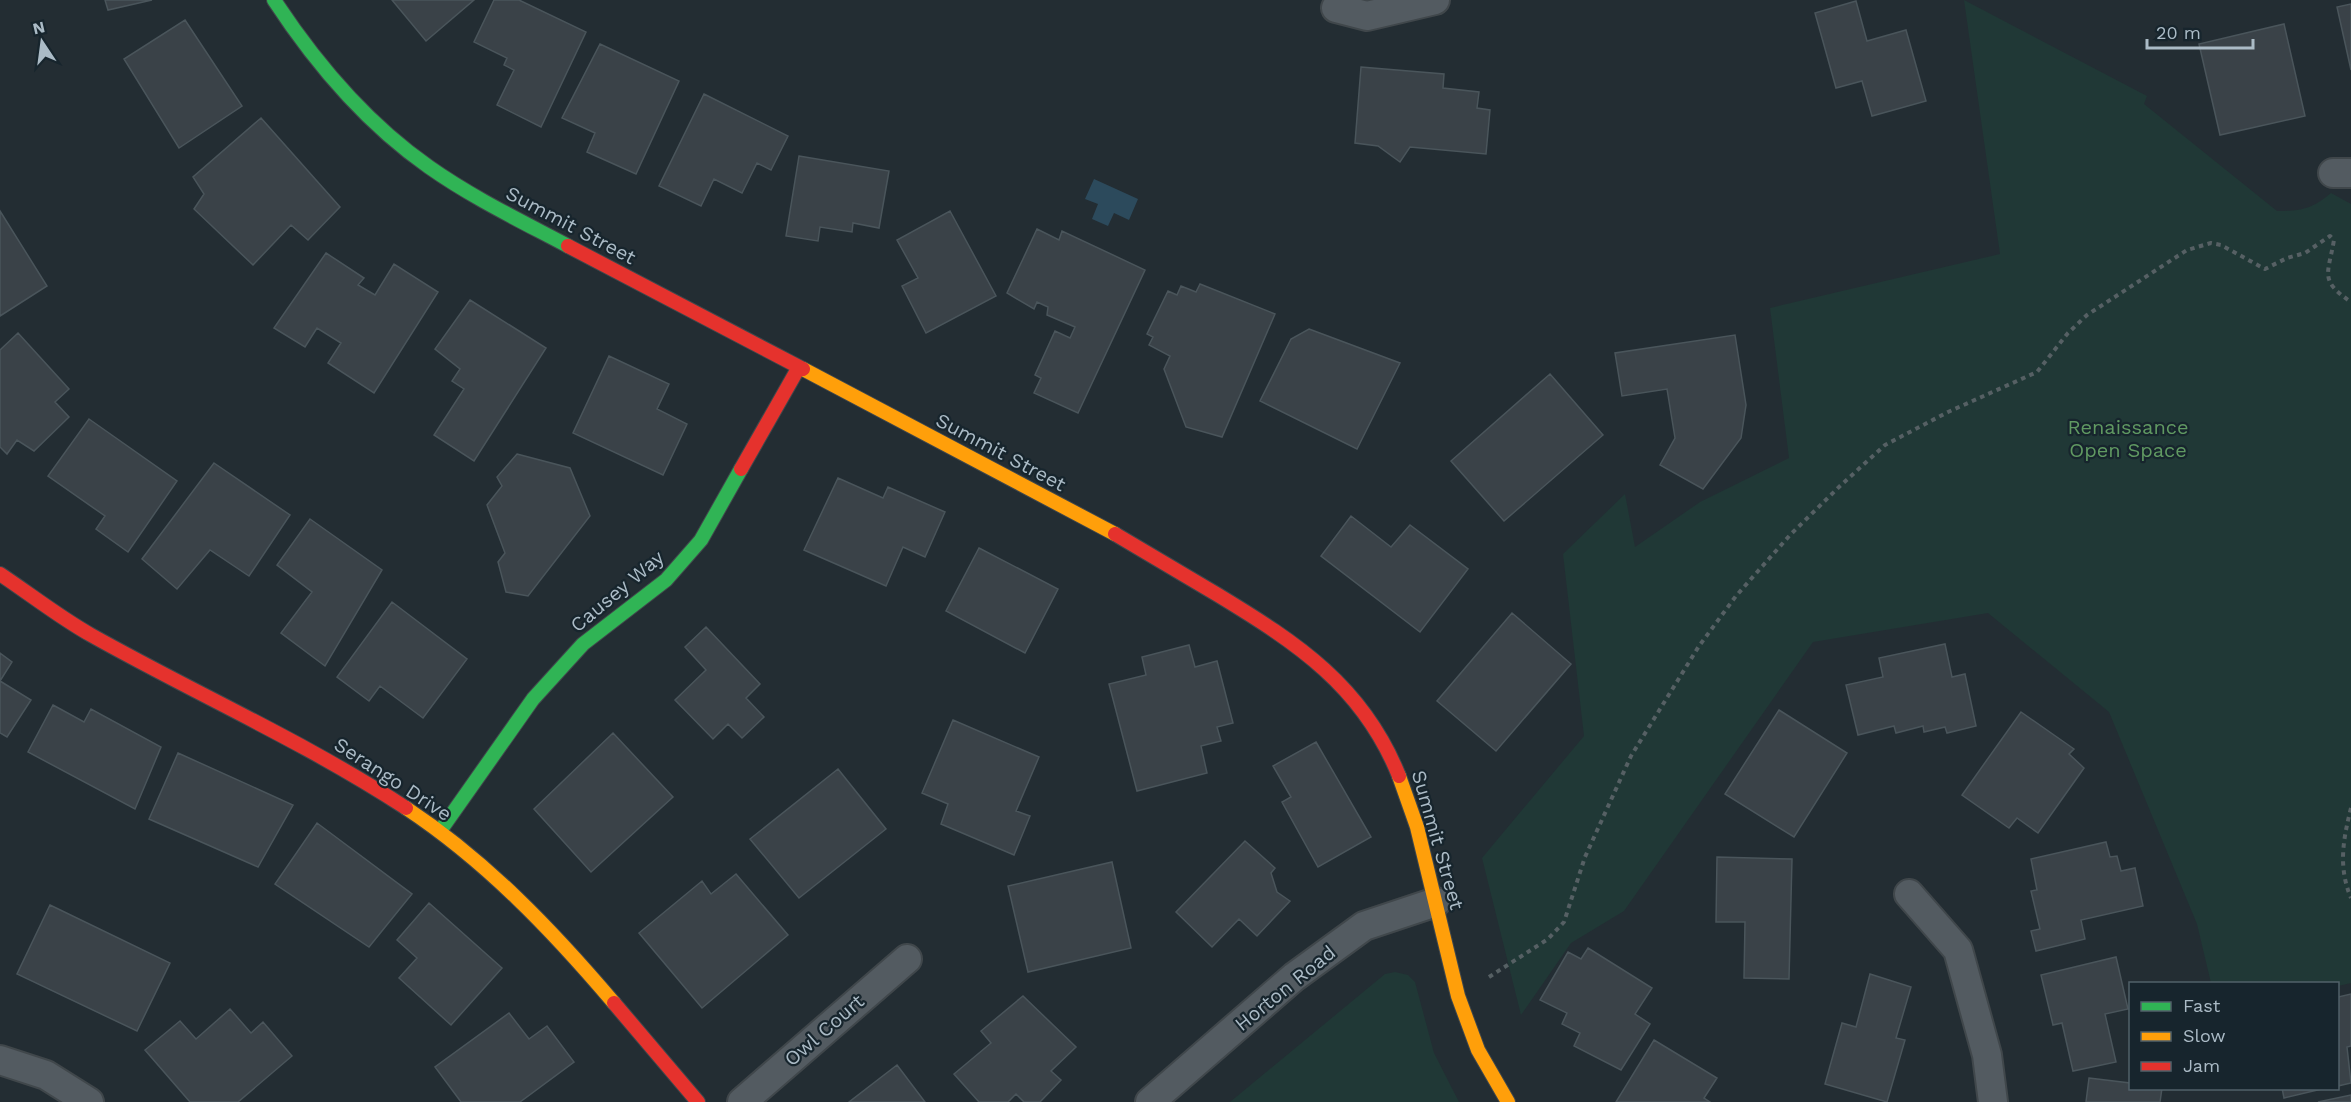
<svg xmlns="http://www.w3.org/2000/svg" width="2351" height="1102" font-family="'Work Sans',sans-serif">
<style>
.green{fill:#203836}
.water{fill:#2c4a5c}
.building{fill:#3a4248;stroke:#4a555b;stroke-width:1.5}
.lines{fill:none;stroke-linecap:round;stroke-linejoin:round}
.street-casing{stroke:#40474b;stroke-width:32}
.fast-casing{stroke:#40474b;stroke-width:16}
.slow-casing{stroke:#40474b;stroke-width:16}
.jam-casing{stroke:#40474b;stroke-width:16}
.path{stroke:#566064;stroke-width:4;stroke-dasharray:4.5 4.5;stroke-linecap:butt}
.street{stroke:#535b61;stroke-width:28}
.fast{stroke:#30b455;stroke-width:14}
.slow{stroke:#ff9f0a;stroke-width:14}
.jam{stroke:#e5322d;stroke-width:14}
.labels{text-anchor:middle;dominant-baseline:central;stroke-width:4.5;stroke-linejoin:round;paint-order:stroke}
.street-label{font-size:20px;fill:#abbbc6;stroke:#17252d}
.park-label{font-size:20px;fill:#609962;stroke:#17252d}
</style>
<rect width="100%" height="100%" fill="#232d33"/>
<path class="green" d="M1964,0L2147,96L2144,104L2277,211C2302,211 2312,209 2331,193L2351,204V983L2338,986V984L2211,983L2197,924L2109,712L1988,613L1813,642L1624,911L1571,943L1521,1015L1482,858L1584,736L1563,554L1625,494L1635,547L1700,502L1789,458L1770,308L2000,254Z
M1395,972L1408,975L1415,982L1434,1053L1459,1102H1230L1385,974Z"/>
<path class="water" d="M1094,179L1138,199L1129,220L1114,213L1108,226L1092,219L1098,204L1085,199Z"/>
<path class="building" d="M105,0H152L108,10Z
M392,0H474L426,41Z
M494,0H519L586,32L541,127L497,105L514,70L504,65L507,58L474,42Z
M1856,1L1867,41L1906,30L1926,101L1872,116L1862,81L1836,88L1815,13Z
M2351,4V70L2337,7Z
M185,20L242,106L179,148L124,59Z
M2284,24L2305,116L2220,135L2199,44Z
M600,44L679,81L636,174L587,152L595,133L562,118Z
M1361,67L1444,74L1443,88L1479,92L1477,108L1490,110L1486,154L1410,147L1400,162L1378,146L1355,143Z
M704,94L788,136L771,170L757,163L742,193L714,179L701,206L659,186Z
M261,118L340,207L308,240L291,225L253,265L194,209L204,194L193,177Z
M799,156L889,171L879,228L853,223L852,232L820,227L818,241L786,236Z
M0,211L47,286L0,316Z
M950,211L996,296L926,333L902,286L918,278L897,240Z
M1037,229L1059,240L1062,231L1145,270L1078,413L1034,393L1041,378L1035,375L1055,331L1070,338L1075,327L1047,315L1048,307L1037,302L1034,309L1007,293Z
M326,253L364,278L358,285L375,295L394,264L438,292L374,393L328,363L341,343L317,328L305,347L274,328Z
M1200,284L1275,314L1222,437L1186,427L1164,369L1170,356L1149,345L1153,337L1147,334L1168,291L1177,295L1181,286L1196,292Z
M470,300L546,348L474,461L434,435L464,389L452,381L460,369L435,349Z
M1309,329L1400,363L1357,449L1260,401L1291,339Z
M18,333L69,389L55,402L69,417L34,451L17,440L7,454L0,447V350Z
M1735,335L1746,405L1741,438L1703,489L1660,465L1675,438L1667,389L1622,396L1615,353Z
M609,356L669,384L657,409L687,424L663,475L573,433Z
M1550,374L1603,435L1504,521L1451,461Z
M89,419L177,481L128,552L96,529L105,516L48,476Z
M517,454L570,468L590,516L528,596L506,592L498,562L505,553L487,505L502,486L497,477Z
M214,463L290,515L249,576L210,550L177,589L142,559Z
M838,478L883,498L888,487L945,512L925,557L903,547L886,586L804,550Z
M1351,516L1391,547L1410,525L1468,569L1420,632L1321,556Z
M310,519L382,570L325,666L281,633L312,592L277,565Z
M979,548L1058,589L1025,653L946,611Z
M392,602L467,659L423,718L380,686L369,701L337,677Z
M1512,613L1571,664L1496,751L1437,701Z
M706,627L760,684L746,698L764,717L742,738L728,724L713,739L675,700L706,670L685,647Z
M1945,644L1952,677L1965,674L1976,726L1947,733L1945,727L1924,732L1923,726L1896,733L1894,726L1858,735L1846,685L1883,677L1879,658Z
M1189,645L1195,667L1217,661L1233,723L1217,727L1221,741L1201,746L1207,773L1137,791L1109,684L1146,675L1142,657Z
M0,653L12,662L0,681L31,700L7,737L0,733Z
M53,705L84,722L91,709L161,747L135,809L28,752Z
M1779,710L1847,753L1794,837L1725,794Z
M2021,712L2074,749L2069,754L2084,768L2038,833L2017,818L2009,828L1962,795Z
M953,720L1039,757L1016,811L1030,816L1014,855L941,824L948,804L922,793Z
M613,733L673,797L591,872L534,809Z
M1316,742L1371,837L1318,867L1282,802L1291,797L1273,766Z
M178,753L293,805L258,867L149,819Z
M838,769L886,829L799,898L750,839Z
M317,823L412,894L369,947L275,884Z
M1245,841L1275,868L1271,873L1277,892L1290,901L1257,936L1239,919L1212,947L1176,912Z
M2106,842L2110,857L2117,856L2121,871L2135,868L2143,906L2081,920L2085,939L2036,951L2031,931L2040,929L2031,891L2037,890L2031,859Z
M1717,857L1792,859L1789,979L1744,978L1745,922H1716Z
M1112,862L1131,948L1028,972L1008,886Z
M736,874L788,935L702,1008L639,933L702,881L711,894Z
M429,903L502,968L451,1025L399,978L417,958L397,940Z
M50,905L170,963L137,1031L17,974Z
M1588,948L1652,988L1635,1014L1650,1024L1621,1070L1574,1046L1580,1033L1562,1024L1567,1013L1540,1000L1568,952L1581,959Z
M2116,957L2128,1009L2105,1014L2116,1062L2073,1071L2062,1023L2053,1025L2041,975Z
M1870,974L1911,987L1896,1038L1905,1040L1887,1102L1825,1084L1842,1023L1856,1027Z
M2351,994V1046L2347,1047L2351,1083L2338,1086V997Z
M1023,996L1076,1047L1051,1071L1061,1080L1040,1102H1024L1016,1094L1008,1102H979L954,1074L991,1043L981,1031Z
M230,1009L251,1033L263,1022L292,1056L238,1102H190L145,1050L180,1021L196,1039Z
M509,1013L529,1039L547,1026L574,1062L520,1102H461L435,1067Z
M1654,1040L1717,1078L1704,1098L1710,1102H1616Z
M897,1065L925,1102H849Z
M2089,1078L2130,1083V1088H2162L2160,1102H2086Z
M2282,1088H2326L2284,1098Z
M2351,1095V1102H2318Z"/>
<g class="lines">
<g class="street-casing">
<path id="street" d="M1336,8L1367,16L1435,0
M2333,173H2351
M1909,894L1958,950L1987,1055L1993,1102
M0,1060L46,1075L89,1102
M742,1102L907,959
M1150,1102L1294,977L1364,926L1436,902"/>
</g>
<g class="fast-casing">
<path id="fast" d="M274,0C316,64 366,123 429,167C473,198 521,221 568,246
M440,831L533,699L583,644L666,580L701,540L741,469"/>
</g>
<g class="slow-casing">
<path id="slow" d="M803,369L1115,534
M1399,776L1417,827L1458,996L1478,1050L1508,1102
M406,808C486,861 552,930 614,1003"/>
</g>
<g class="jam-casing">
<path id="jam" d="M568,246L803,369
M741,469L799,367
M1115,534C1149,554 1183,574 1218,595C1297,643 1363,686 1399,776
M0,574C30,594 59,617 91,635C196,694 305,742 406,808
M614,1003L698,1102"/>
</g>
<path class="path" d="M2351,808C2343,840 2338,867 2351,898
M1489,977L1548,939L1564,922L1585,857L1631,756L1699,646L1736,596L1790,535L1840,486L1885,445L1948,412L2037,372L2068,333L2087,315L2187,250L2211,243L2221,245L2265,269L2287,258L2305,253L2330,236L2334,240C2328,275 2319,280 2351,302"/>
<use href="#street" class="street"/>
<use href="#fast" class="fast"/>
<use href="#slow" class="slow"/>
<use href="#jam" class="jam"/>
</g>
<g class="labels">
<g class="street-label">
<text transform="translate(571 225) rotate(28)">Summit Street</text>
<text transform="translate(1001 452) rotate(28)">Summit Street</text>
<text transform="translate(617 591) rotate(-40)">Causey Way</text>
<text transform="translate(393 779) rotate(33)">Serango Drive</text>
<text transform="translate(1438 840) rotate(74)">Summit Street</text>
<text transform="translate(1285 988) rotate(-39)">Horton Road</text>
<text transform="translate(824 1030) rotate(-41)">Owl Court</text>
</g>
<g class="park-label">
<text x="2128" y="427">Renaissance<tspan x="2128" dy="23">Open Space</tspan></text>
</g>
</g>
<rect x="2129" y="982" width="210" height="108" fill="#17252d" stroke="#52616a" stroke-width="1.5"/>
<rect x="2141" y="1002" width="30" height="9" fill="#30b455" stroke="#52616a" stroke-width="1.5"/>
<text x="2183" y="1012" font-size="18" fill="#abbbc6">Fast</text>
<rect x="2141" y="1032" width="30" height="9" fill="#ff9f0a" stroke="#52616a" stroke-width="1.5"/>
<text x="2183" y="1042" font-size="18" fill="#abbbc6">Slow</text>
<rect x="2141" y="1062" width="30" height="9" fill="#e5322d" stroke="#52616a" stroke-width="1.5"/>
<text x="2183" y="1072" font-size="18" fill="#abbbc6">Jam</text>
<g transform="translate(42 42) rotate(347)" stroke="#17252d" stroke-width="4.5" paint-order="stroke">
<path d="M0-4.5L10 22L0 15L-10 22Z" fill="#abbbc6"/>
<text y="-9" font-size="16" font-weight="bold" text-anchor="middle" fill="#abbbc6">N</text>
</g>
<path d="M2147 39v9h106v-9" fill="none" stroke="#abbbc6" stroke-width="3"/>
<text x="2156" y="39" font-size="18" fill="#abbbc6" stroke="#17252d" stroke-width="4.5" paint-order="stroke">20 m</text>
</svg>
